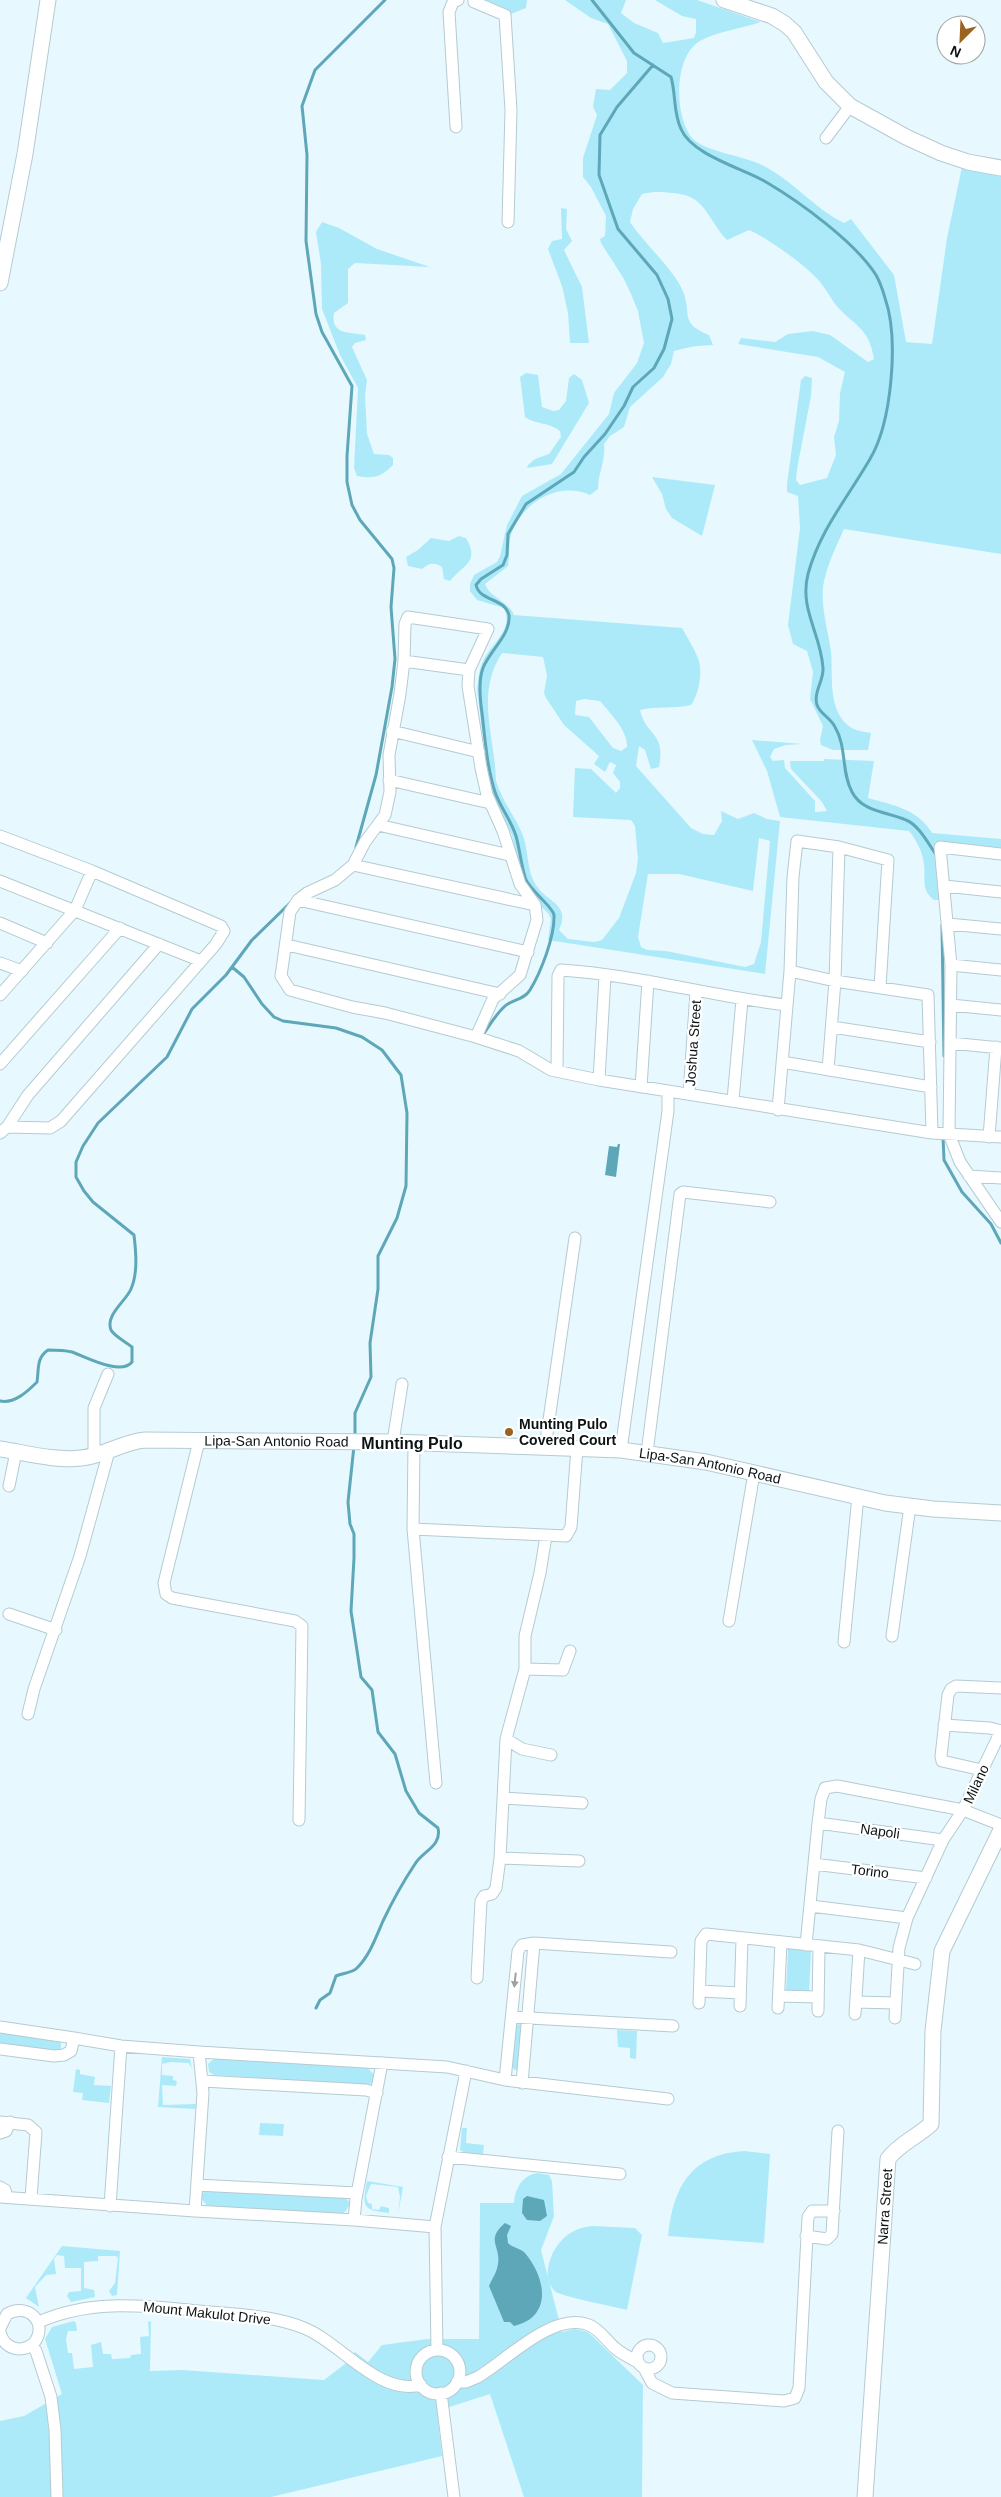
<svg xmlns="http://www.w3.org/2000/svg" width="1001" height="2497" font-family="Arial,sans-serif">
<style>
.green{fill:#aceafa;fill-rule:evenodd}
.water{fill:#5ea7b9}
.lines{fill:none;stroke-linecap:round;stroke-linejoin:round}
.stream{stroke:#5ea7b9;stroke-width:3}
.street-casing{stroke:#b4cbd1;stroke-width:13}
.secondary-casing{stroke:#b4cbd1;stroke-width:17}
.street{stroke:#fff;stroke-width:11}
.secondary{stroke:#fff;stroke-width:15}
.oneway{fill:#9da1a1}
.poi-dot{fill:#9c6320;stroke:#fff;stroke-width:2}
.labels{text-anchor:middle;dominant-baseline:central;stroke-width:4.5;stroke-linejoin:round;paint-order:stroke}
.street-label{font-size:14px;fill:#0b1315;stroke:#fff}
.poi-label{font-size:14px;font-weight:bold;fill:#0b1315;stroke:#fff;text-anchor:start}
.quarter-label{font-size:16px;font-weight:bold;fill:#0b1315;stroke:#fff}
</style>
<rect width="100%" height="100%" fill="#e7f9fe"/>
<path class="green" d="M486,0H527L526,8L511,14L507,9Z
M565,0H626L621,13L634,23L658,33L663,43L694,38L696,32V19L682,16L655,0H697L761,22C743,28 716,32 700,41C673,57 674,118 693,139C706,152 746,156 764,166C793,181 814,208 844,223L851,219L894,275L906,342L932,344L947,238L962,167L1001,175V554L844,529C836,547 826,567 823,587C821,610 828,629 831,652C833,673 829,697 840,716C848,729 857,731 871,733L868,750H833L821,745L820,740L823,726L810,699L813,672L807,651L793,644L788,625L800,528L798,496L787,492V484L801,380L805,376L812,378L811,396L797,469L796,480L800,485L827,478L836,455L834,437L839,421L840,393L845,372L818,357L738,344L741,338L775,342L788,334L813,331L830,335L868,362L874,359C869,326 853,326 835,304C830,297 826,289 820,282C808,267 768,238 749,230L727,240C707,219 706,195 673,193C662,192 654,191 642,194L633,209L630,222C644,243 672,268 682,289C693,313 678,323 709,335L713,345C700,345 687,347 674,351L671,364L663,377L630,407L624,427L610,436L604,444C606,460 598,473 598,489L590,495C560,481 524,501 512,532C508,542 510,555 508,566L485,584C490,598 508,601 514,615L682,628C687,637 693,646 697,656C704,669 699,694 691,705C674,709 657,706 640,710C646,737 666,731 659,767L651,769L645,750L639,746L636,766L691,828L703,834L714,835L722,821L721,811L738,819L754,813L767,819L780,821L765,974L548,940L551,919L548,913L538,904L521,875L512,835L497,806L488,779L477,690C478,679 479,669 484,659C493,642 514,629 504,608L477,600L470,591V584L474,575L497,562L500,556L507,525L522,496L561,474L609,414L614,393L637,363L644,343L638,311L631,294L624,279L601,243L600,239L605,236L606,216L591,187L583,177V158L597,115L593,107L596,89L610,90L627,73V61L608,24L591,18ZM502,653L543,657L547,675L544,693L546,698L564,725L599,756L594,764L605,772L610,762L616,765L613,773L620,782V788L616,793L591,769L575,768L573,817L631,820L635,826L638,859L636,873L619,918L602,940L594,942L568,939L559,930C571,903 547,903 536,885C526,870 529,849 522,833C514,815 502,800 496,781C495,736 475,694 502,653ZM584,699L600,701C610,713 628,731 627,747L621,751L613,748L589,717L575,715L576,701ZM759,838L770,841L761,942L754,964L745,967L666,951L647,950L641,947L638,937L648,874H679L753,891Z
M561,208L567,209L566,229L572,241L564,250L582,287L589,343H570L568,313L562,286L548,249L552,241L562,239Z
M322,222L339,228L377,249L430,267L355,263L348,269V303L334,313C330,335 350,332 365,335L366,340L355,343L352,347L367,380L365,396L367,434L374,454L389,455L393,458V465C381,477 374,479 357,476L354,468L358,388L340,355L322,309L321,264L316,232Z
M526,373L538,375L542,407L553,411L559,410L566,401L569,378L574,374L582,380L589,403L552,464L527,468L528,465L535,459L549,454L561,437L560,431C550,422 536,425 525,417L520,377Z
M652,477L715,485L702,536L672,518L666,509L662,494Z
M459,536L466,538C480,562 464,564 450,581L444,579L442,567C434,562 429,563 422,569L408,566L406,557L418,550L431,538L449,541Z
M752,740L803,744L786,745L774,749L770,757L773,761L784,760L785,768L815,801V812L827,811L822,802L791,769L790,761H824V759L874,761L868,798C893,805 918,809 932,833L1001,839V849L935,842L943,900H934C920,889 926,879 924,864C922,851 917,841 909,831L780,817L767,771Z
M788,1949L811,1950L809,1994L786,1993Z
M520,2024L522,2025L518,2070H515L512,2067L516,2025Z
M617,2030L637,2031L636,2059L630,2058V2048L618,2047Z
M0,2031L61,2041V2050L57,2051L0,2043Z
M162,2057L190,2059L192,2069L189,2063L171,2062L162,2064V2075L173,2076V2080L177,2081L176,2086L162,2085L163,2105L196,2104L195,2109L158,2107Z
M214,2059L368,2068L375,2076L373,2083L365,2085L214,2075L209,2072L208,2064Z
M76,2069L80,2070V2074L95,2077L94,2085L111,2086L109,2103L82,2100L83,2093L73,2092Z
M260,2123L284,2124L283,2136L259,2135Z
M462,2128H467L466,2143L484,2145L483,2155L465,2153L460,2150Z
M744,2151L770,2154L764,2243L668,2236C673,2187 691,2154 744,2151Z
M538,2173L549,2175L552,2181L554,2216L541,2250L562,2332L575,2329L588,2332L643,2385L642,2497H524L490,2394L437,2411L442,2456L271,2497H0V2421L24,2416L62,2394L45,2339L52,2327L74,2321L76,2323L77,2331H68L66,2339L68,2353H72L74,2369L93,2367L91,2345L101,2342L103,2354H111L112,2359L130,2358L131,2355L141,2354L140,2337L149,2336L148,2322L151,2321L150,2371L182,2370L324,2380L345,2364L355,2352L368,2362L382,2345L428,2339H479L480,2203H514C515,2189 522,2175 538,2173Z
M367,2181L403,2187L398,2214L400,2197L398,2187L371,2184L366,2196L368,2203L372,2204V2209L379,2210L381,2206L389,2208V2213C362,2210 362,2207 367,2181Z
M206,2190L345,2197L350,2203L346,2211L341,2214L207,2206L201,2198L202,2194Z
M593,2226L635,2228L642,2235L627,2310C615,2307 561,2296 556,2292C540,2279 550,2252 562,2240C570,2231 581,2227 593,2226Z
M62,2246L120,2251L117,2295L112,2296L109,2291L115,2283L118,2258L116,2256H98V2261L84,2262V2288L94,2290L95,2297L71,2302L67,2296L69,2292L81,2291V2268H65L64,2256L57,2255L54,2259L56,2274L46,2275L35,2287L39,2307L26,2298Z"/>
<path class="water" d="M618,1144H620L616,1177L605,1175L609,1146L617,1147Z
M527,2196L544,2200L547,2216L540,2221L527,2220L522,2213L523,2199Z
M505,2223L511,2226L507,2235L508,2243C513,2248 520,2248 525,2253C546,2278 553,2317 514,2326L510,2322H504L489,2286C492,2279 497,2272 498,2264C501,2246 485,2240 505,2223Z"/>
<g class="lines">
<path class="stream" d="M592,0L634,53L671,77C676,94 673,112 681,129C692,155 742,168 766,182C800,202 855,242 876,275C880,282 883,291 885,298C899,338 892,422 870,459C848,497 820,530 808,574C799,609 821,634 823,668C824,680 813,693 817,705C820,714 831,718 835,727C847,747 841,772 852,792C862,812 888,812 906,820C919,825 929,845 937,856
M356,847L376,775L392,687L395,659L391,607L394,568L392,559L360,520L352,505L347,482V456L352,386L322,332L316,314L306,241L307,155L302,106L315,70L385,0
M942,925L944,1056
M232,967L244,977L262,1004L274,1017L283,1021L336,1028L362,1037L382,1050L401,1075L407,1113L406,1186L397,1218L378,1256V1289L370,1343L371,1377L355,1413V1438
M482,1036C490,1025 495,1015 505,1006C513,999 524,1000 530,990C541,972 555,936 554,915C553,907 532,892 526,880C521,866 520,850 516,836C511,820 500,807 495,792C487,767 485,739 482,713C480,699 478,681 483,668C490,650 511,635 509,615C504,597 480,602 476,585L481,579L503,565L507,555L508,534L526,504L574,472L584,457L605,434L624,406L633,387L654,368L664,349L672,319L668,299L657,275L618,229L599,175L600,135L617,107L653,65
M943,1137L944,1160L962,1192L991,1224L1001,1243
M0,1401C14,1404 27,1392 37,1382C39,1370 36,1358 48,1350C56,1350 64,1350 72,1352C86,1357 121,1376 132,1362V1347C126,1342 114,1336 111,1330C105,1315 126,1301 131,1289C138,1273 136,1252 134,1235L93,1202L84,1191L76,1177V1162L83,1146L98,1123L167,1057L192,1009L226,975L252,940L290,903
M316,2008L320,2000L330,1993L336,1976C343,1973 352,1973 357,1968C370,1955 376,1937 383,1921C392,1902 403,1882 415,1864C423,1851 442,1846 438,1828L419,1813L406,1791L395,1754L378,1732L372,1690L361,1677L351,1611L354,1558V1534L350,1524L348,1502L354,1446"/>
<g class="street-casing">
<path id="street" d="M474,0V2L505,15L511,110L508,222
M456,127L449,12L453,2L458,0
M826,138L850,106
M404,661L469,670
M392,731L479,752
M389,780L490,803
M378,825L509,855
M0,836L92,871L221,926L224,931L216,944L61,1121L50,1128L7,1127L0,1133
M1001,854L940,847L951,965L949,1134L960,1162L1001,1222
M353,865L535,905
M0,881L201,961
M945,886L1001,892
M298,900L528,952
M0,923L47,943
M948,924L1001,929
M287,945L500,994
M0,963L22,971
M951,965L1001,970
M790,971L835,981L928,995L932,1133
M0,995L75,910L92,871
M951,1005L1001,1010
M832,1027L930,1042
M476,1037L493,999L520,975L537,920L535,905L520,884L503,831L487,795L481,768L468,686L469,670L488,629L408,617L405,624L404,661L400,694L389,755L390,792L385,815L365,842L353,865L335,880L307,893L298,900L290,912L281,976L290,990L352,1007L385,1013L476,1037L519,1051L551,1070L599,1080L932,1133L1001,1137
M950,1043L1001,1048
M782,1062L931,1087
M0,1064L120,928
M828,1070L835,981L839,847
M557,1071L558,976L561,970C637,975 710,996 786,1005
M599,1080L605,976
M641,1087L648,981
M689,1094L696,992
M733,1100L742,1000
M778,1110L790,971L793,877L797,841L839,847L888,860L880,987
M7,1127L28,1095L159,944
M989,1137L996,1047
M969,1176L1001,1178
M199,1441L164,1583L166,1594L172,1598L295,1621L302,1626L299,1820
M393,1442L402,1384
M414,1444L413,1529L436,1783
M545,1448L575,1238
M621,1450L668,1111V1091
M647,1453L680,1194L683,1192L770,1202
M94,1456V1408L108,1374
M9,1486L16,1452
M413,1529L566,1536L571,1527L577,1448
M9,1614L56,1630
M729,1621L754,1473
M892,1636L910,1506
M844,1642L858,1496
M525,1669L563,1670L570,1651
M28,1714L34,1689L80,1556L109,1451
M944,1725L990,1728L1001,1731
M506,1739L522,1749L551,1755
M982,1770L942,1761L941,1756L948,1695L951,1689L956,1686L1001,1688
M503,1798L582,1803
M818,1823L943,1840
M500,1858L579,1861
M814,1864L926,1878
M811,1906L907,1918
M806,1945L818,1823L821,1799L825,1788L837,1786L963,1810L1001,1825
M477,1978L481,1901L484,1896L492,1894L496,1888L500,1858L506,1739L525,1669V1636L540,1573L546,1536
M700,1991L740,1993
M779,1996L818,1997
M856,2002L896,2003
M699,2003L701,1941L706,1934L859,1950L915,1964
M740,2006L742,1938
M778,2008L781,1942
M818,2011L819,1946
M855,2014L859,1950
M512,2017L673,2026
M895,2018L899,1948L907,1918L943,1840L963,1810L1001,1731
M0,2027L74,2038L71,2051L64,2055L54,2056L0,2049
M74,2038L121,2046L199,2052L447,2067L505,2080L668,2099
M505,2080L518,1951L522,1945L534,1943L671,1952
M203,2081L366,2090L377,2093
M522,2083L534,1943
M0,2122L28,2125L36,2132L31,2198
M0,2133L6,2131L10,2122
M448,2157L620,2174
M197,2185L357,2193
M0,2187L5,2190L7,2197
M0,2197L195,2211L354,2220L435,2227L466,2071
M110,2206L121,2046
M195,2211L203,2093L199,2052
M354,2220L356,2199L382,2063
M435,2227L437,2350
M806,2236L827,2239L832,2234L838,2131
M39,2322C94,2297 152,2307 211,2312C242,2315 275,2316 304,2328C340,2342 378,2396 421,2385
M0,2328L7,2314C28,2302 49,2323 34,2343C21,2354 4,2349 0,2332
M637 2357a12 12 0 1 1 24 0a12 12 0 1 1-24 0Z
M32,2346L36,2351L51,2397L55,2430L57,2497
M416 2372a22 22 0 1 1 44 0a22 22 0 1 1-44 0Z
M644,2368L652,2383L672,2393L784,2401L795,2398L799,2388L808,2217L812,2211H834
M457,2382H466L478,2377C507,2360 553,2311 589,2325C599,2329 607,2341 615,2348C622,2354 630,2358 638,2362
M441,2393L454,2497"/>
</g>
<g class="secondary-casing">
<g id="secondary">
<path d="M724,0L772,16L785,24L794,32L826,82L850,106L906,137L941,153L968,162L1001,168"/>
<path d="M0,283L25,154L48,0"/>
<path id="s1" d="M0,1449C26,1453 55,1461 81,1458C104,1456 122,1442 145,1440L393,1442L621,1450L706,1462L885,1503L933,1509L1001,1513"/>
<path id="s2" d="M865,2497L888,2159C899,2144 917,2137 931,2124L933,2031L942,1951L1001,1830"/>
</g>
</g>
<use href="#street" class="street"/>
<use href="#secondary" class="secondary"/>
</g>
<defs><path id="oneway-solid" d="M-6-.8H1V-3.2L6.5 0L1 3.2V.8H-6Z" transform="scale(1.25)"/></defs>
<use class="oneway" href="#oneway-solid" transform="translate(515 1980) rotate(96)"/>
<circle class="poi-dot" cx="509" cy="1432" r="5"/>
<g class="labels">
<g class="street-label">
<text transform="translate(693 1043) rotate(-86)">Joshua Street</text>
<text stroke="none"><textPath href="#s1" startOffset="280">Lipa-San Antonio Road</textPath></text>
<text stroke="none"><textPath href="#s1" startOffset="715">Lipa-San Antonio Road</textPath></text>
<text transform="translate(976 1784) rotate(-65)">Milano</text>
<text transform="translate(880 1831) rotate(8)">Napoli</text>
<text transform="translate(870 1871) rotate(7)">Torino</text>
<text stroke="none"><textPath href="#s2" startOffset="291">Narra Street</textPath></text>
<text transform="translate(207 2313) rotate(6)">Mount Makulot Drive</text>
</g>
<g class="poi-label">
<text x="519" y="1424">Munting Pulo<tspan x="519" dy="16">Covered Court</tspan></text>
</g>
<g class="quarter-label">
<text x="412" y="1443">Munting Pulo</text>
</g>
</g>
<g transform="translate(961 40) rotate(204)"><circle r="24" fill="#ffffff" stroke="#9da1a1"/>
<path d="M0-4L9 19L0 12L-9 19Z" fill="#9c6320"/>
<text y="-8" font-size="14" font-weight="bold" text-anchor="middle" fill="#0b1315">N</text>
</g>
</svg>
